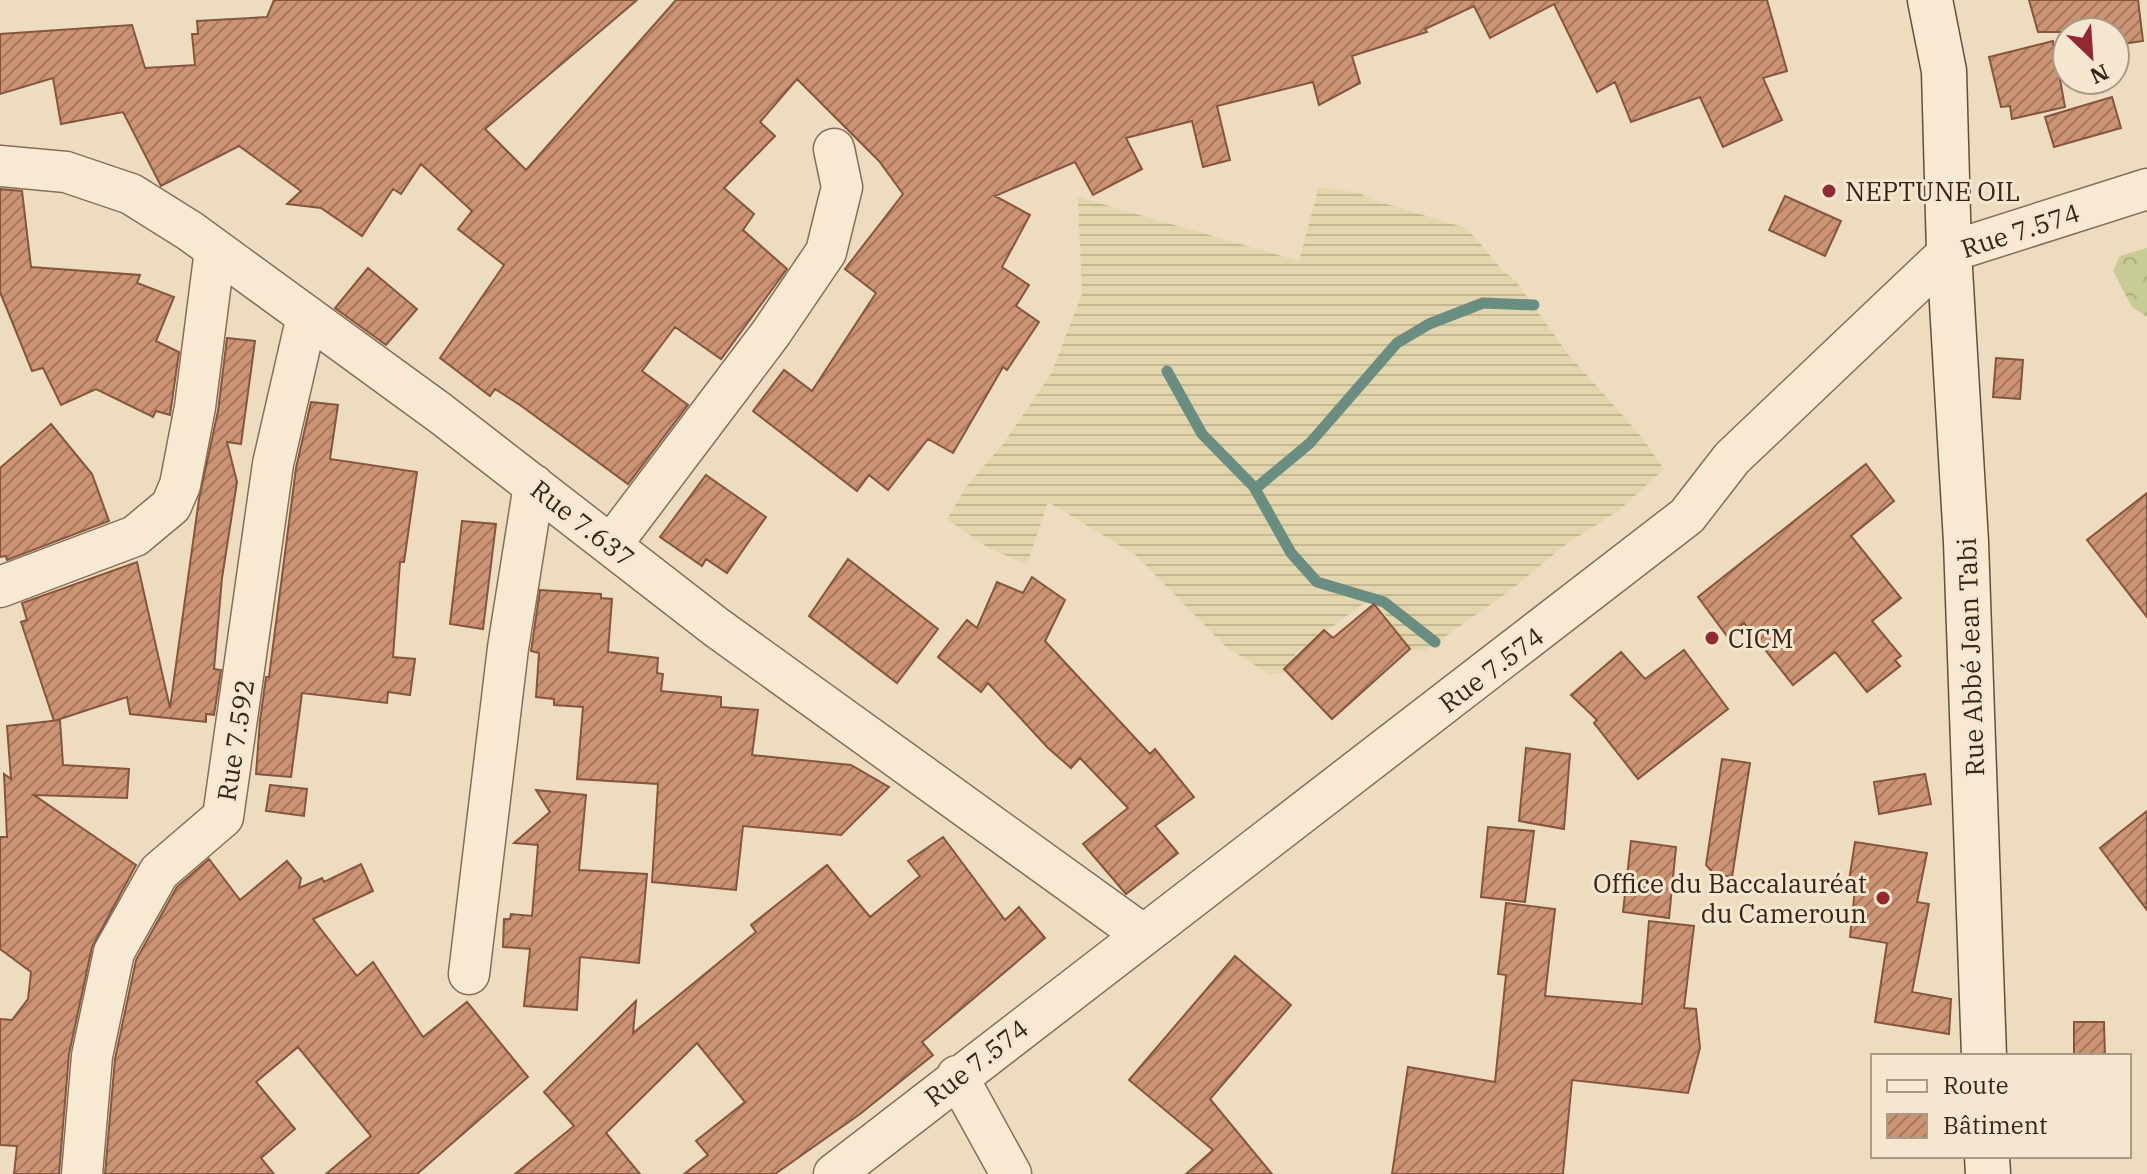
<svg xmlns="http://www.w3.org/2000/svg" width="2147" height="1174" font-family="'IBM Plex Serif',serif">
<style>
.farmland{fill:url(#farmland-rules)}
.forest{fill:url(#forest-crowns)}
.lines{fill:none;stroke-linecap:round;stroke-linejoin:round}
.stream{stroke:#6a8d82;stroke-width:11}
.building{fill:url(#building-hatch);stroke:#85553d;stroke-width:2}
.minor-casing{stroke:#866d57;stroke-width:43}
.secondary-casing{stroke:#674e3b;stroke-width:47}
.minor{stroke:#f8ead2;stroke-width:40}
.secondary{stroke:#f8ead2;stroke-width:44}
.poi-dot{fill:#942830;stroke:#f5e7ce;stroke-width:3}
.labels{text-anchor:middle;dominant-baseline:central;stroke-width:6;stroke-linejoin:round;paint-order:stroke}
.poi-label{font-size:26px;fill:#35261c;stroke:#f5e7ce;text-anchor:start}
.street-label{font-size:26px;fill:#35261c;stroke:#f5e7ce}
</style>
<defs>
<pattern id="farmland-rules" width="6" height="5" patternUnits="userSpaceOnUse" patternTransform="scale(2)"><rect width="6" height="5" fill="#e3d6ac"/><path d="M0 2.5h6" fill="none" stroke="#c3b893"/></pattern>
<pattern id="forest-crowns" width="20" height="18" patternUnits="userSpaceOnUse" patternTransform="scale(2)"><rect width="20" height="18" fill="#c8cb93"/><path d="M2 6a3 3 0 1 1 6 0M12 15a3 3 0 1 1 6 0" fill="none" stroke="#acae7e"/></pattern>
<pattern id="building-hatch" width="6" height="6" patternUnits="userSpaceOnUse" patternTransform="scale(2)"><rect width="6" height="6" fill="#cc9374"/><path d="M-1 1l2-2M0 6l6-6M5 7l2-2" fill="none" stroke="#a6785e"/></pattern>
</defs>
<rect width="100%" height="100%" fill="#eddcbf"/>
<path class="farmland" d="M1319,187L1359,193L1373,200L1463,227L1475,237L1503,271L1515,280L1568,354L1640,435L1664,469L1618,511L1565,545L1512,589L1425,651L1409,649L1373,597L1296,653L1287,672L1269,674L1225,646L1136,555L1048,502L1027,564L990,549L947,519L968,484L1003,444L1051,374L1082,294L1078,197L1299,261Z"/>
<path class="forest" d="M2147,248V317L2132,307L2113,271L2120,256Z"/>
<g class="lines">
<path class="stream" d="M1167,371L1202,434L1254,487L1291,553L1317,582L1384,602L1435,642
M1255,489L1310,443L1397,343L1429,324L1483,303L1534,305"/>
</g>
<path class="building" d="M274,0H637L485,129L526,170L676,0H1767L1787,71L1763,78L1782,120L1723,147L1700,97L1631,122L1615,82L1597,92L1554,4L1490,38L1474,6L1425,29L1427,32L1352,56L1360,83L1319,105L1313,82L1217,106L1230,160L1203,167L1192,121L1126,138L1142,169L1093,195L1075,162L995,196L1030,215L1002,267L1029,285L1016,306L1039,322L1007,370L1003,367L953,453L928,439L888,490L869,475L857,491L753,411L784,370L812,391L876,293L845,269L903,194L879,161L797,79L760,122L775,136L724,188L754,214L743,230L787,269L721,359L675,327L642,371L688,405L628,484L520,405L495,389L490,396L440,358L504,265L458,229L472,211L421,164L401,194L393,189L362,236L321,208L287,204L301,191L239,146L161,186L123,112L61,124L53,78L0,94V34L132,25L145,68L195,65L192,34H198L197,21L267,17Z
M2029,0H2138L2143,41L2115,45V32H2038Z
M2053,41L2065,107L2012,119L2010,106L2001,107L1989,57Z
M2112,97L2121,128L2054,147L2045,117Z
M0,189L22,191L31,267L140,275L137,283L174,297L156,341L179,352L170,415L156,411L153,417L96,389L61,405L43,368L32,371L0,292Z
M1785,196L1841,221L1825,256L1769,230Z
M368,268L417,309L386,345L335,308Z
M227,338L255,341L241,444L227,442L237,482L222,578L214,669L221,670L214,715L206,714V722L130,714L127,697L54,721L21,622L27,620L22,603L137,562L170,708L199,499L218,411Z
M1996,358L2023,360L2020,399L1993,397Z
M311,402L338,405L330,459L417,472L404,562H400L393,657L415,659L410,695L388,692L387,703L302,693L291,777L256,774L260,720L266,677H269L296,468Z
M51,424L92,474L109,521L7,560L6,556L0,557V468Z
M1866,464L1894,501L1851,536L1901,598L1872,621L1901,656L1895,660L1900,666L1867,692L1835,652L1793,685L1744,623L1727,636L1698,597Z
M706,475L766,517L727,573L706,559L702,566L660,537Z
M2147,493V617L2087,540Z
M462,521L496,524L483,629L450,624Z
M848,559L938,629L897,683L809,616Z
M1032,577L1065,600L1045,641L1150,754L1155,749L1194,797L1155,826L1178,853L1126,894L1083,844L1128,808L1080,758L1071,768L1048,748L988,683L981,692L938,657L967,620L977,628L997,582L1023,593Z
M540,590L601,594V598L612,599L608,652L658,658L657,673L663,674L661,691L721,697V707L758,710L752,755L851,765L889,787L841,835L743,826L736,890L652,882L658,784L577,779L583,707L554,705V699L536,697L539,653L531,651Z
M1374,604L1410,649L1332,719L1284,669L1324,630L1333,638Z
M1684,650L1728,709L1638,779L1594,723L1597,720L1571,695L1621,652L1645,679Z
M60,720L63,765L129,769L127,798L34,795L136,865L92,947L69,1054L59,1174H14L17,1146L0,1145V1019L12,1020L28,999L31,972L0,949V837H7L4,774L11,779L7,726Z
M1526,748L1570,754L1564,829L1519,821Z
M1722,759L1750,763L1732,877L1714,874L1706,865Z
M1925,774L1931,804L1879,814L1874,782Z
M270,785L307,789L304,816L266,811Z
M536,790L586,795L579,870L647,874L639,963L580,957L577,1010L524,1006L530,949L503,947L504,919H510L511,914L532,916L538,845L514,843L550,812Z
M2147,811V910L2100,848Z
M1488,827L1534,831L1525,902L1481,897Z
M943,837L1005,920L1019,907L1045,938L922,1042L933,1055L860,1114L775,1174H684L708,1155L696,1141L745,1102L697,1043L606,1133L640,1174H515L574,1126L544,1092L636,1001L633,1033L756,932L751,925L827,865L870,917L920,876L908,861Z
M1631,841L1676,847L1669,918L1623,912Z
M1855,842L1927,853L1917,902L1929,904L1912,992L1951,999L1949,1034L1875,1022L1887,943L1850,937L1855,889L1848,887Z
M209,859L240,900L287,861L301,878L299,888L322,878L324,882L361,864L373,891L313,919L357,976L373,962L423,1037L467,1002L528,1077L417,1174H326L371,1136L298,1047L256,1082L295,1129L261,1158L274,1174H105L115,1059L136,960L177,887Z
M1506,903L1555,909L1545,996L1642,1004L1649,921L1694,926L1684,1008L1696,1009L1700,1048L1688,1093L1572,1080L1563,1174H1392L1408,1067L1495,1082L1506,975L1498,974Z
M1235,956L1291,1005L1210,1099L1272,1174H1186L1213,1150L1129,1080Z
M2074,1022H2104L2105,1056H2074Z"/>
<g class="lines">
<g class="minor-casing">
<path id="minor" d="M0,166L66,172L131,194L190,231L440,413L716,627L1142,934
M611,545L771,333L826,252L842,187L834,149
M0,587L135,536L171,506L180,485L195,407L215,250
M469,974L508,648L534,485
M957,1076L1011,1174
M82,1174L92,1056L114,952L159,872L223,817L273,464L307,316
M834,1174L1687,516L1732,458L1949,252L2147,189"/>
</g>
<g class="secondary-casing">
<path id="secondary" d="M1930,0L1944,71L1949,252L1966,542L1984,1056
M1987,1156L1988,1174"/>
</g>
<use href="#minor" class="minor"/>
<use href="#secondary" class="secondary"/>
</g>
<g class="poi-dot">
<circle cx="1829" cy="191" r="8"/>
<circle cx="1712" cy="638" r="8"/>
<circle cx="1883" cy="898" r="8"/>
</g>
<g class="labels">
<g class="poi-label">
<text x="1845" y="191">NEPTUNE OIL</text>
<text x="1728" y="638">CICM</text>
<text x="1867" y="883" text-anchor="end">Office du Baccalauréat<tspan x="1867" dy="30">du Cameroun</tspan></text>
</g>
<g class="street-label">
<text transform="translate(2020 230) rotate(-18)">Rue 7.574</text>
<text transform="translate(583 523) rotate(38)">Rue 7.637</text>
<text transform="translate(1970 657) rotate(-92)">Rue Abbé Jean Tabi</text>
<text transform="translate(1491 669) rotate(-37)">Rue 7.574</text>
<text transform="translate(235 740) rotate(-81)">Rue 7.592</text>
<text transform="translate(976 1062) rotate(-38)">Rue 7.574</text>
</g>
</g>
<rect x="1871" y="1054" width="260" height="104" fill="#f5e7ce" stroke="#a89a87" stroke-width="2"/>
<rect x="1887" y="1080" width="40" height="12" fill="#f8ead2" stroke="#a89a87" stroke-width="2"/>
<text x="1943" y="1094" font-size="24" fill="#35261c">Route</text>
<rect x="1887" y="1114" width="40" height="24" fill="url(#building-hatch)" stroke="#a89a87" stroke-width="2"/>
<text x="1943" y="1134" font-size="24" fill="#35261c">Bâtiment</text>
<g transform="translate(2091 56) rotate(155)"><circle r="38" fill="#f5e7ce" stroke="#a89a87" stroke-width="2"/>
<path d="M0-6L14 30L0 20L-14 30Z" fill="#942830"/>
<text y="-12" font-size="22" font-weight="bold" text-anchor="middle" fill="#35261c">N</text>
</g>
</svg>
